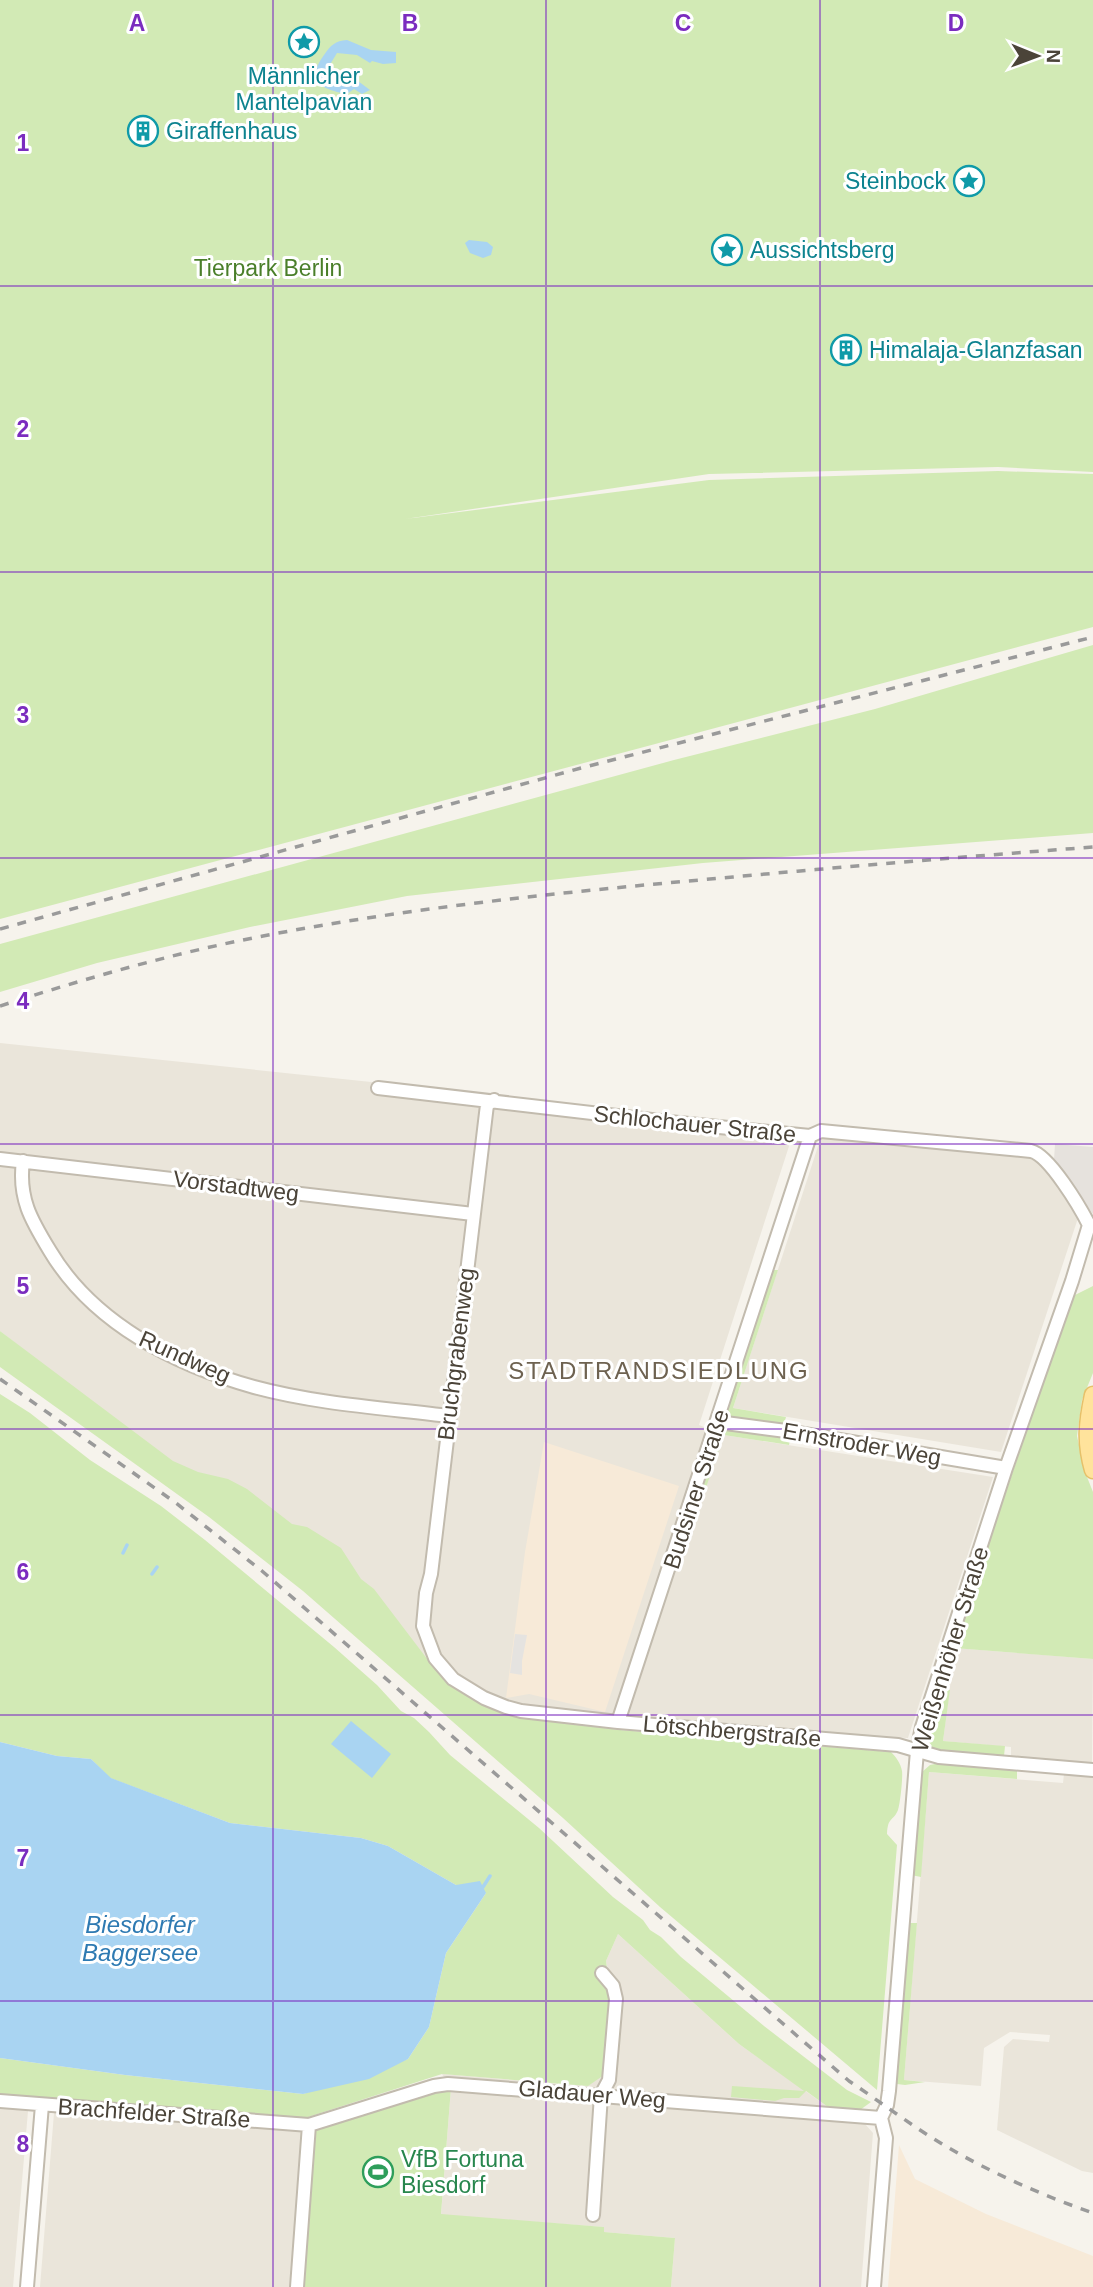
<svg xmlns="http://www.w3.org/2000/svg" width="1093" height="2287" font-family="Arial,sans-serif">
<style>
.residential{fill:#eae5da}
.commercial{fill:#f7ead8}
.industrial{fill:#e6e2dd}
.green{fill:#d2eab5}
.parking{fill:#e5e3e0}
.water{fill:#a9d4f2}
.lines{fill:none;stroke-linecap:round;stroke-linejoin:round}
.stream{stroke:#a9d4f2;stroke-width:3.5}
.minor-casing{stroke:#c2bbae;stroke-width:16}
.major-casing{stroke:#e6c16a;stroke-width:19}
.minor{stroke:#fff;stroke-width:12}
.major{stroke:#ffe39c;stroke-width:16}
.rail{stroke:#9a9a9a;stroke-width:3.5;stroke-dasharray:9 9;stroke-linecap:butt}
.grid{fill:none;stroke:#7b2cbf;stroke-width:2;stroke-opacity:0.55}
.labels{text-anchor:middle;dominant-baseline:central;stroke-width:6;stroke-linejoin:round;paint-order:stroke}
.culture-label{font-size:23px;fill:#0d838f;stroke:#fff;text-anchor:start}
.park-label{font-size:23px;fill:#4a7f2a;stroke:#fff}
.street-label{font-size:23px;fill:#4b4439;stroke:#fff}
.leisure-label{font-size:23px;fill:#27864d;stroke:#fff;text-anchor:start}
.neighbourhood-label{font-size:24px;letter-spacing:2px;fill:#6e6250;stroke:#fff}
.water-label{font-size:24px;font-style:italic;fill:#2e7ab2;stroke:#fff}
.grid-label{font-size:23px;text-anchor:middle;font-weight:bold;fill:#7b2cbf;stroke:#fff;stroke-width:6;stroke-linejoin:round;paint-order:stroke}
</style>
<rect width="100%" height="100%" fill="#f6f3ec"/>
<path class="residential" d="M0,1043L486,1094L674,1129L791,1140L699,1425L724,1435L993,1477L908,1738L885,1737L891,1752L620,1730L519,1717L481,1704L450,1685L0,1331Z
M821,1137L1038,1156L1078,1218L1001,1452L733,1408Z
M955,1648L1093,1659L1092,1764L1011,1756V1747L943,1741Z
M929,1772L1063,1783L1064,1774L1093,1776V2173L1082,2171L997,2130L1004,2047L1013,2039L1049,2042L1050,2035L1010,2032L984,2048L981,2086L904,2080Z
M618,1934L739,2044L828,2107L826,2120L865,2124L873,2133L861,2287H671L675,2238L604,2232V2227L441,2215L451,2088L442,2074L588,2086L610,1990L606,1961Z
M0,2095L302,2119L321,2113L322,2127L315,2130L303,2287H40L54,2113L28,2111L13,2287H0Z"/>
<path class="commercial" d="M544,1442L679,1486L605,1712L529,1694L506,1698L525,1552Z
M899,2145L915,2179L986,2214L1093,2256V2287H888Z"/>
<path class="industrial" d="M1055,1144L1093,1147V1214L1061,1172L1054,1160Z"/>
<path class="green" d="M0,0H1093V472L998,467L709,474L405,519L709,480L998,471L1093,474V627L0,919Z
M1093,645V833L703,863L407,896L250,927L97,963L0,992V944L674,760L875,709Z
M771,1270H778L733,1408L786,1417L783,1427L730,1419L725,1414Z
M1093,1286V1373L1082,1400L1077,1436L1085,1472L1093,1492V1659L954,1648L1071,1297Z
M0,1331L173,1461L198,1472L228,1479L247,1489L292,1524L307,1527L341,1548L361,1579L374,1589L431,1664L450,1685L481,1704L519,1717L620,1730L891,1752C896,1757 901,1764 902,1771C903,1777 900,1805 898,1810C893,1822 888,1816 887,1834L897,1845L877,2090L660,1907L563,1818L303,1591L209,1517L0,1367Z
M0,1394L30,1413L90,1460L161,1506L205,1540L334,1647L377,1685L401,1711L414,1718L429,1732L450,1755L539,1828L613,1897L643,1920L650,1930L661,1937L681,1957L764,2026L847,2090L871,2102L860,2110L828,2107L806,2091L799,2098H784L775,2101L731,2097L732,2086L804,2091L739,2044L618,1934L606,1961L610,1990L604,2075L588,2086L442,2074L302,2119L0,2095V2058L125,2075L303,2094L408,2059L429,2027L446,1953L486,1893L456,1885L388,1846L361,1838L230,1823L110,1778L91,1759L57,1756L0,1742Z
M727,1428L791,1435L789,1445L724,1435L700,1505L695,1503L718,1433Z
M942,1689L950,1690L943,1741L1005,1746L1004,1756L935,1751C919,1737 937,1706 942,1689Z
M940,1763L1017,1769V1779L929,1772L921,1877L911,1875L912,1858L915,1856L922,1772L930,1765Z
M908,1923H917L904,2080L925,2082L905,2085L897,2084L895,2080Z
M451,2088L441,2214L604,2227V2232L675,2238L671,2287H303L315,2129Z"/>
<path class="parking" d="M515,1634L527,1635L522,1661V1675L510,1673Z"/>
<path class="water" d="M347,40L371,50L396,52V63L383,64L372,61L370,63L357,55L337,53L323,76L334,84L358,81L370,90L362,94L354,89L347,94C320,89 305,81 324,55C331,45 335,41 347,40Z
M469,240L487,242L493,247L491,255L483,258L470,253L465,243Z
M351,1721L391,1754L372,1778L331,1744Z
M0,1742L57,1756L91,1759L111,1778L230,1823L361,1838L388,1846L456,1885L480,1881L486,1893L446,1953L429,2027L408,2059L369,2079L303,2094L125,2075L0,2058Z"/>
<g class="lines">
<path class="stream" d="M123,1553L127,1545
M152,1574L157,1567
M483,1887L490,1876"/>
<g class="minor-casing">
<path id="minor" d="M378,1088L669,1122L810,1136L821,1131L1031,1151C1049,1155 1080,1207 1089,1225L1072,1281L1006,1468L922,1727L917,1751L889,2091L887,2105L881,2118L886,2138L874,2287
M494,1100L487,1105L486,1113L431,1574L426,1593L423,1626L435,1658L453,1679L484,1698L506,1707L521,1711L618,1722L898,1745L939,1757L1093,1770
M0,1159L473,1214
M23,1161C18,1198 31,1220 50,1251C93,1323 175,1365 254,1387C317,1404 384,1408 449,1416
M718,1422L786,1431L1006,1468
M618,1722L810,1136
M0,2101L309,2125L434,2086L448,2084L881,2118
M593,2215L601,2095L609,2080L616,1999L613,1986L602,1973
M27,2287L42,2105
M297,2287L309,2125"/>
</g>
<g class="major-casing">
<path id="major" d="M1093,1395C1087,1423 1085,1442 1093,1470"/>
</g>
<use href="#minor" class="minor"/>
<use href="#major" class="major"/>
<path class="rail" d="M0,929L581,768L1093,637
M0,1006C87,978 174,953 263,936C419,906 575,891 733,877C853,866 973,856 1093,847
M0,1379L176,1503L262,1571L849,2081C873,2097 896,2114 920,2130C973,2165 1033,2192 1093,2213"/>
</g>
<path class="grid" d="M273,0V2287M546,0V2287M820,0V2287M0,286H1093M0,572H1093M0,858H1093M0,1144H1093M0,1429H1093M0,1715H1093M0,2001H1093"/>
<defs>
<g id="sight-ring" transform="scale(1.575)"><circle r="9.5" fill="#fff" stroke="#0f9aa8" stroke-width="1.5"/><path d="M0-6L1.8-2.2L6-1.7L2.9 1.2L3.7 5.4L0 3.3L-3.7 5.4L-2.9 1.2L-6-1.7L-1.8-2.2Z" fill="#0f9aa8"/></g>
<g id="building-ring" transform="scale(1.575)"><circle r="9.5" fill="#fff" stroke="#0f9aa8" stroke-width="1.5"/><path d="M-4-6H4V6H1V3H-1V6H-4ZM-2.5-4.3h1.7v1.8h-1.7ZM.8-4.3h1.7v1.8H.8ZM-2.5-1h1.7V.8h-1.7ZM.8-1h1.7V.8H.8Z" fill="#0f9aa8"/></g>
<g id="stadium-ring" transform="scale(1.575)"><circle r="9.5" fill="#fff" stroke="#2e9e5b" stroke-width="1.5"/><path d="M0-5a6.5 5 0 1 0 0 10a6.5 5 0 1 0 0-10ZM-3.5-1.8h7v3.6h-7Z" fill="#2e9e5b"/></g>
</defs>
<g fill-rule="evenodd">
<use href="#sight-ring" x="304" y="42"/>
<use href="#building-ring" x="143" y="131"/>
<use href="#sight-ring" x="969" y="181"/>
<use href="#sight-ring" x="727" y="250"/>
<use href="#building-ring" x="846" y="350"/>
<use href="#stadium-ring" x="378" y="2172"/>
</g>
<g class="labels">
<g class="culture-label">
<text x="304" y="76" text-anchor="middle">Männlicher<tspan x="304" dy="26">Mantelpavian</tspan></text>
<text x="166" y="131">Giraffenhaus</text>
<text x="946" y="181" text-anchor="end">Steinbock</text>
<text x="750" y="250">Aussichtsberg</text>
<text x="869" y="350">Himalaja-Glanzfasan</text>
</g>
<g class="park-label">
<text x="268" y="268">Tierpark Berlin</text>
</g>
<g class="street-label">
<text transform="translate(695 1124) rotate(6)">Schlochauer Straße</text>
<text transform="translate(236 1186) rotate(7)">Vorstadtweg</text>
<text transform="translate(456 1354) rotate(-83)">Bruchgrabenweg</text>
<text transform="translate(185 1357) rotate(24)">Rundweg</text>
<text transform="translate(862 1444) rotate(10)">Ernstroder Weg</text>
<text transform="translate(696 1489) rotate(-72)">Budsiner Straße</text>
<text transform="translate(950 1649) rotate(-73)">Weißenhöher Straße</text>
<text transform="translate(732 1731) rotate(5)">Lötschbergstraße</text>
<text transform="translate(592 2094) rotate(5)">Gladauer Weg</text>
<text transform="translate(154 2113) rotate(4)">Brachfelder Straße</text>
</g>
<g class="leisure-label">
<text x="401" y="2159">VfB Fortuna<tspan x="401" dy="26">Biesdorf</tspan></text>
</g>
<g class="neighbourhood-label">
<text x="659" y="1370">STADTRANDSIEDLUNG</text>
</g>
<g class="water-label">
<text x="140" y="1924">Biesdorfer<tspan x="140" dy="28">Baggersee</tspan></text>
</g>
</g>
<g class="grid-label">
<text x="137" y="31">A</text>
<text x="410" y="31">B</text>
<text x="683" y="31">C</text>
<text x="956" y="31">D</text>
<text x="23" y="151">1</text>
<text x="23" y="437">2</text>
<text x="23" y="723">3</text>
<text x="23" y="1009">4</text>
<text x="23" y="1294">5</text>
<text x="23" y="1580">6</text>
<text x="23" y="1866">7</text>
<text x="23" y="2152">8</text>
</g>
<g transform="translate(1037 56) rotate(91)" stroke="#ffffff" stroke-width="5" paint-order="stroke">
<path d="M0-5L12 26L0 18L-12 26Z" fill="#4b4439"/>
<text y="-10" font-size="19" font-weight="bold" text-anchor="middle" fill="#4b4439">N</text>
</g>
</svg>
